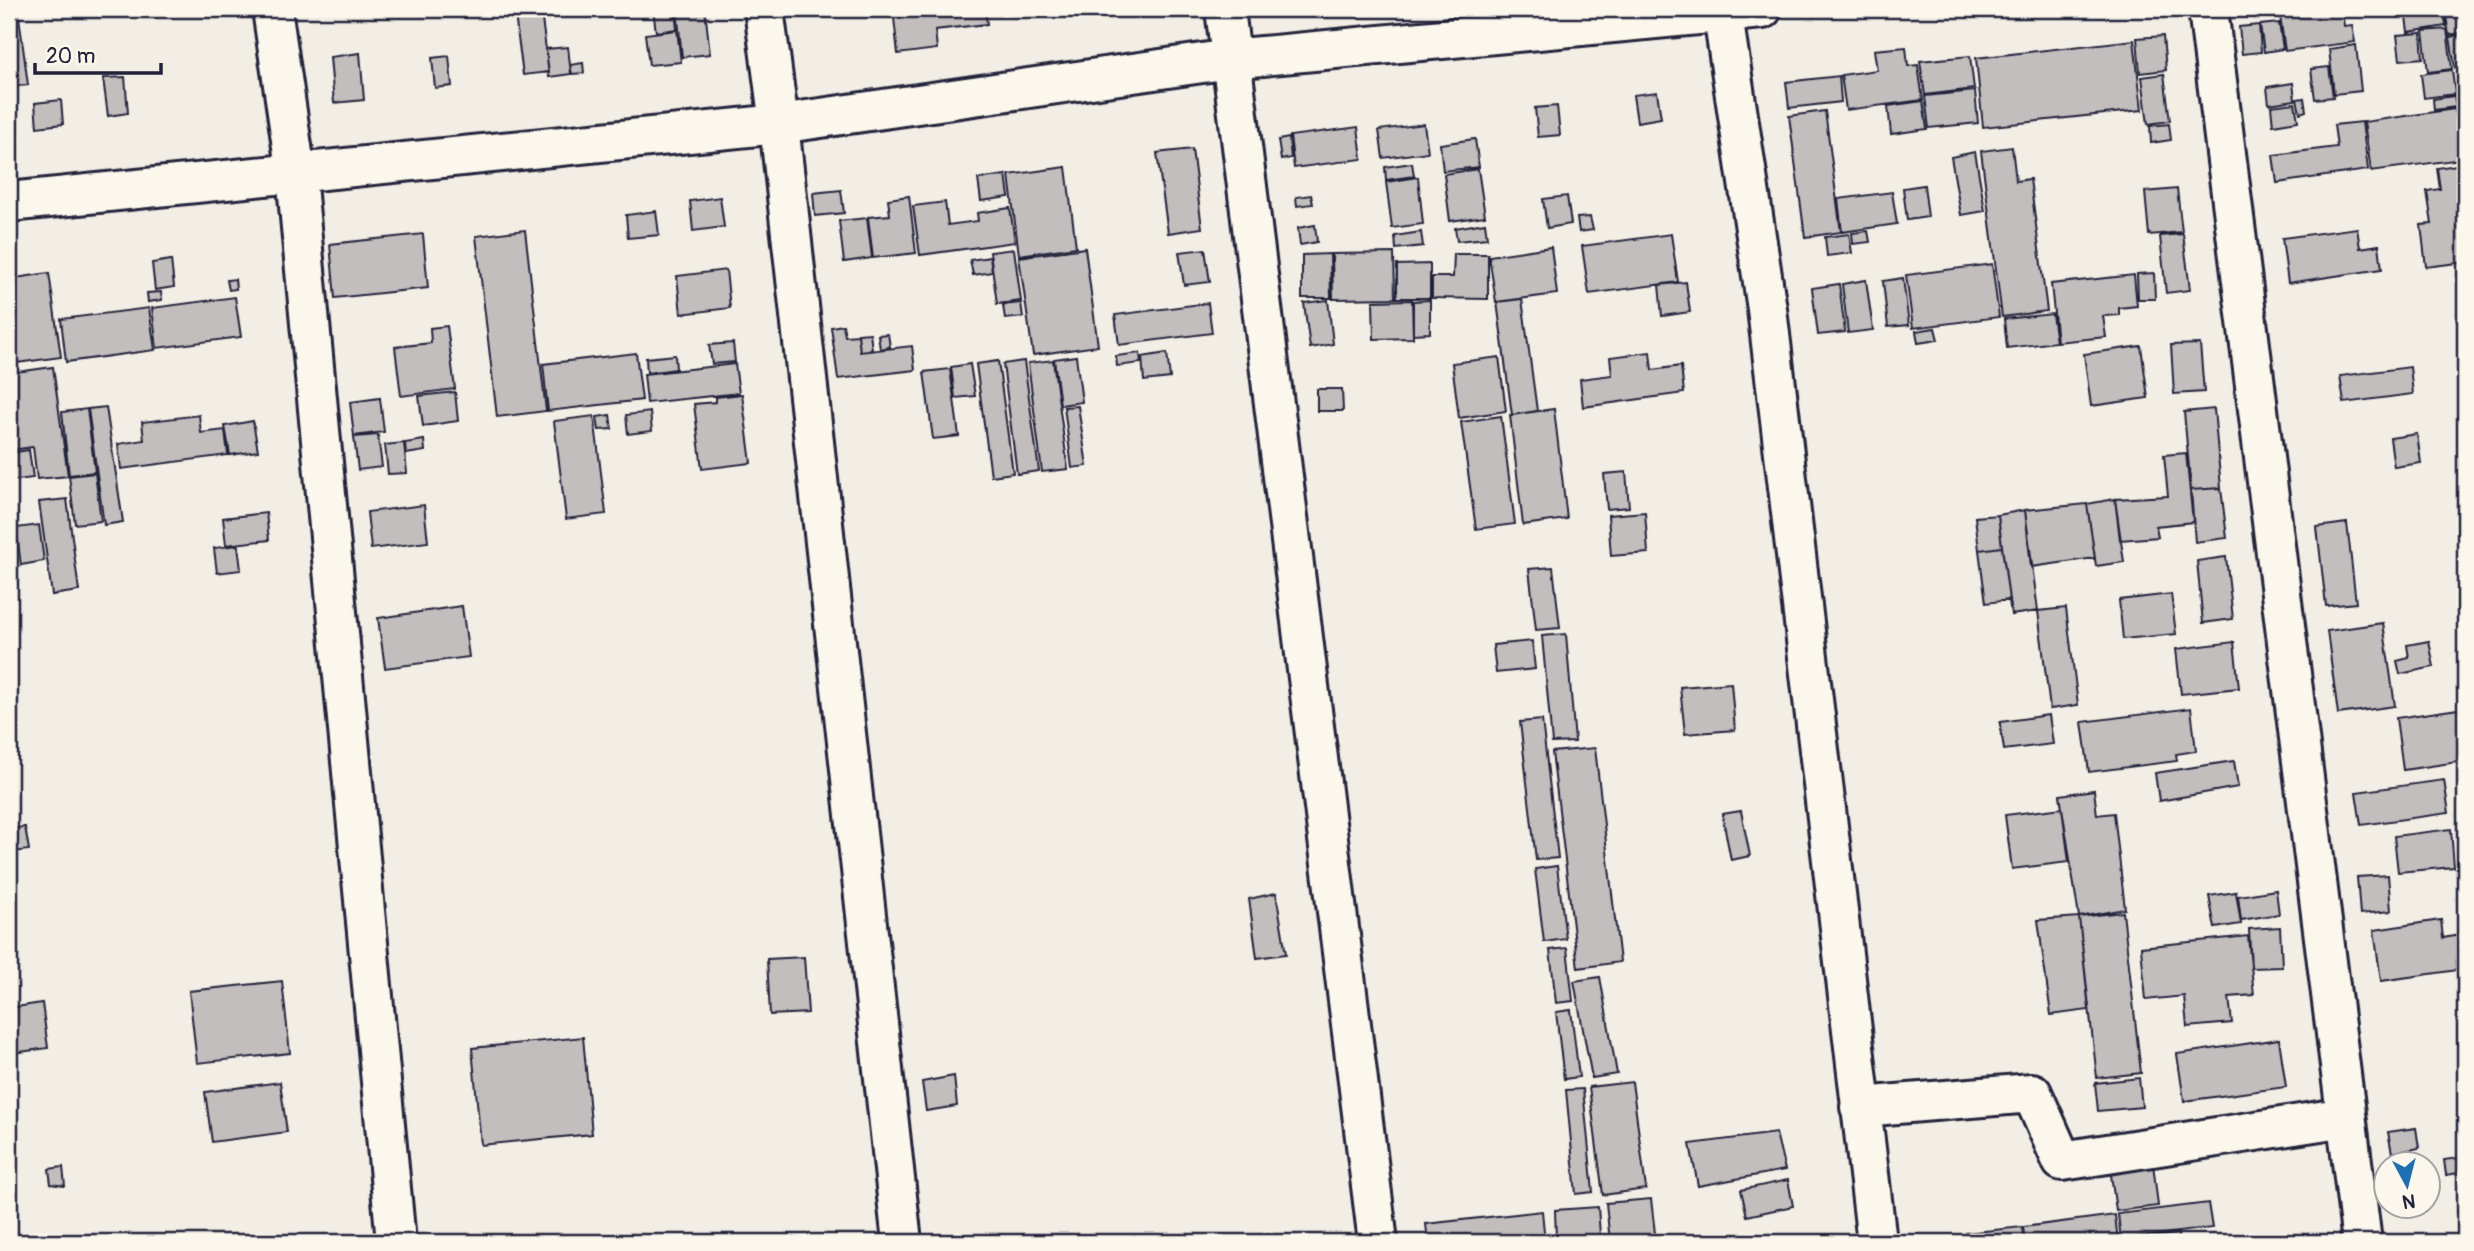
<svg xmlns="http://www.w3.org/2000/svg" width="2474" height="1251" font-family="Pangolin,sans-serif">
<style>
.building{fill:#c2bebe;stroke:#22223b;stroke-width:2}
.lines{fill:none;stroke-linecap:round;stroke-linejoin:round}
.minor-casing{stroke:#22223b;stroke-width:44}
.minor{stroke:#fbf7ec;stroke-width:38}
</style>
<rect width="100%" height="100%" fill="#f2eee5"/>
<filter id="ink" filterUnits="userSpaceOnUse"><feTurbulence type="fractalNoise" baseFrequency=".0143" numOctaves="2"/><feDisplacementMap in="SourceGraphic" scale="14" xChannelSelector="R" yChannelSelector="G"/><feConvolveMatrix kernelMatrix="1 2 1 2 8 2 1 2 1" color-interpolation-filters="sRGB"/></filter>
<g filter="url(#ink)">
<path class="building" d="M9,9H18L28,85L9,87Z
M515,9H541V11L515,14Z
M653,9H675L677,29L656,32Z
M677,9H705L710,54L682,57Z
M893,9H985L987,24L935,30L937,49L898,54Z
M1058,9H1082L1083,13L1059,16Z
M2279,9H2342L2344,26L2352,25L2355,42L2285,51Z
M2405,9H2444L2446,26L2408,32Z
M2445,9H2465V32L2449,35Z
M541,12L549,72L523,75L515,15Z
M2279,23L2283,49L2264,52L2260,25Z
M2259,25L2261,52L2242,54L2239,27Z
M2447,29L2452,69L2428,72L2423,31Z
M677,30L681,62L649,65L645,34Z
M2421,33L2423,58L2400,60L2397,35Z
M2465,34V66L2455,68L2450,37Z
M2163,36L2166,70L2140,73L2137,38Z
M2134,40L2142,110L1983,127L1976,58Z
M2356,45L2361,91L2334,94L2329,49Z
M568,47L571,74L549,77L546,49Z
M1906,47L1908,66L1918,65L1923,100L1846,110L1841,75L1877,70L1874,50Z
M360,53L364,100L334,103L330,57Z
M449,56L452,86L435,88L432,58Z
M1970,56L1974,89L1925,95L1920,61Z
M583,63L584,73L572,74L570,65Z
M2329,67L2333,97L2315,99L2311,69Z
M2452,70L2455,94L2424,98L2421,74Z
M2164,74L2170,121L2148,124L2142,77Z
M1839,76L1841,102L1789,108L1786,82Z
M125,77L128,113L108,116L103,78Z
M2293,83L2295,100L2269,104L2267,87Z
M2465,88V158L2456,89Z
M1975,91L1978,123L1929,128L1925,96Z
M1657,92L1661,118L1637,122L1633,95Z
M2454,96L2456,107L2434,110L2433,99Z
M2304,98L2306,111L2300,113L2297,99Z
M61,100L63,124L37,127L35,103Z
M1923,101L1927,129L1891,134L1888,106Z
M2295,103L2298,121L2273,125L2271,106Z
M1557,106L1560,135L1538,137L1535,108Z
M2455,109L2462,159L2371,171L2364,122Z
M1825,111L1841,232L1805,237L1789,116Z
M2362,122L2368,170L2277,183L2273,155L2337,147L2334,125Z
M1424,124L1428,152L1383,158L1379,130Z
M2169,124L2171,140L2151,143L2150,126Z
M1358,127L1362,159L1294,168L1290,136Z
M1289,138L1291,158L1281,160L1278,140Z
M1475,139L1479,167L1443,171L1440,144Z
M2012,147L2016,181L2030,179L2047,311L2002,317L1981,151Z
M1192,149L1202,228L1168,233L1157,153Z
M1975,152L1985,211L1961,215L1951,157Z
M1412,163L1414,176L1386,180L1385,167Z
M2463,164L2465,184V262L2426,267L2421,225L2432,224L2427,191L2440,189L2437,168Z
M1066,167L1076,247L1019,255L1009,175Z
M1478,169L1485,216L1450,221L1444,174Z
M1006,175L1009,197L981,201L978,179Z
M1418,177L1423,224L1392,228L1386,182Z
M1924,185L1928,217L1907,220L1903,188Z
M2177,189L2182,232L2149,235L2145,192Z
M841,190L844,213L815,216L813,193Z
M1892,192L1897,224L1842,232L1838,199Z
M1311,195L1313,204L1297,206L1296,197Z
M909,196L916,253L873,258L868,217L890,215L888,199Z
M1567,196L1571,224L1547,228L1543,199Z
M720,197L724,227L693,231L690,201Z
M945,202L948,225L978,221L977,213L1010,208L1015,242L920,255L913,206Z
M656,211L659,235L628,238L626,215Z
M1590,217L1593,230L1579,232L1577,218Z
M867,218L872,258L844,262L839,221Z
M1485,223L1487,238L1457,241L1455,228Z
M1315,225L1317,242L1300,245L1298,228Z
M2357,228L2360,248L2379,245L2382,269L2288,283L2282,238Z
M525,230L546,411L497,417L476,236Z
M1868,231L1870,242L1853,244L1852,233Z
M1421,232L1423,246L1396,249L1395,236Z
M423,234L428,288L335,298L330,244Z
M1671,234L1678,282L1589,294L1582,246Z
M1849,234L1852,253L1827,256L1825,237Z
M2183,234L2190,290L2166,293L2160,236Z
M1551,247L1557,294L1496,302L1489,256Z
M1085,248L1098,346L1033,355L1019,257Z
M1014,249L1021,301L997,304L990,252Z
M1205,249L1210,282L1184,285L1179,252Z
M1394,253L1395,298L1333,299L1332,254Z
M1330,254L1331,298H1302V255Z
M1454,254H1488V299L1432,298V277H1453Z
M990,257L992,272L973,275L970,260Z
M171,260L174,287L155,290L152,263Z
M1430,264V298H1397V265Z
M1992,264L1999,317L1913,328L1906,275Z
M726,270L730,308L681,314L677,276Z
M49,273L61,357L9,364V279Z
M2154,273L2155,299H2138L2137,274Z
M2134,275L2137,306L2119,308V315L2103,316L2106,337L2057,342L2051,284Z
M1903,278L1909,325L1888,327L1883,281Z
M235,279L236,289L229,290L227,280Z
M1866,280L1873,330L1848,333L1842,284Z
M1686,282L1690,312L1662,316L1659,285Z
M1839,284L1845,332L1818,335L1812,288Z
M161,292L162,300L148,302L147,293Z
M235,297L241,337L157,348L152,308Z
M1522,299L1537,411L1512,415L1497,302Z
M1328,300L1333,344L1310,348L1304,303Z
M1412,300L1413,338L1374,339L1373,301Z
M1430,300V333L1413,334V301Z
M1021,303L1023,317L1005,319L1003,305Z
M1208,303L1212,333L1119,345L1115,315Z
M149,308L155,350L66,362L61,319Z
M2052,314L2056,342L2007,348L2004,319Z
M843,325L845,336L858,335L860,352L912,346L915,370L838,379L831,327Z
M447,326L455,389L401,396L395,347L431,343L430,328Z
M1935,328L1938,340L1918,343L1916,331Z
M870,333L872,350L860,351L858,334Z
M888,334L890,347L880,349L878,335Z
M733,343L735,362L712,364L709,345Z
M2200,344L2204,392L2174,394L2171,345Z
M2141,346L2148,398L2091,406L2084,354Z
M1650,352L1652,370L1681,366L1684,393L1583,407L1580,379L1612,375L1610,357Z
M636,353L642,400L548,411L543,364Z
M1140,353L1141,363L1117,366L1116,356Z
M1167,353L1170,378L1144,381L1142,357Z
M675,355L676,369L647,373L646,358Z
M1076,356L1082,402L1060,405L1054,359Z
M1499,357L1506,411L1459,418L1452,363Z
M1053,360L1068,469L1042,472L1028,363Z
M998,361L1013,473L991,476L976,364Z
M1024,361L1039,471L1017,474L1003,364Z
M735,364L739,393L647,403L644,374Z
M970,364L975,396L955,398L951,367Z
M53,367L68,476L37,479L33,447L12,450L9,430V373Z
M2410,367L2413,394L2344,403L2340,376Z
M950,369L959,436L933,439L924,372Z
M1317,389H1342L1343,411H1317Z
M455,392L458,421L423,426L419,396Z
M742,394L751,463L702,469L694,404L716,402V397Z
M380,398L384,432L354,436L350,402Z
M1078,406L1087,466L1072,468L1064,407Z
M106,407L123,522L104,525L88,409Z
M87,409L95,472L69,475L62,412Z
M1554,409L1567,519L1523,525L1510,415Z
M2214,409L2221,488L2191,490L2184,412Z
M650,412L652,431L628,434L626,415Z
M199,415L201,433L225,430L228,455L121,469L118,444L144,440L142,422Z
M610,415L612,429L599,430L597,417Z
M594,416L606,514L566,519L554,421Z
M1501,416L1515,524L1476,529L1461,422Z
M253,421L258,451L230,455L225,426Z
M2417,434L2421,463L2394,467L2390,438Z
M378,435L382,467L358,470L354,437Z
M424,440L425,451L406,454L405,443Z
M404,443L407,473L388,474L385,445Z
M29,450L33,478L9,481V453Z
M2186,453L2193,522L2156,526L2158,537L2120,540L2115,499L2168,496L2164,455Z
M1626,472L1629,507L1607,509L1604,474Z
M95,473L101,521L75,524L69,476Z
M2221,488L2227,538L2195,542L2191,490Z
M67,499L79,591L52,595L39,502Z
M2115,499L2124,562L2096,566L2087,504Z
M2087,504L2095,558L2031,567L2025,510Z
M424,505L428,542L371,549L367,512Z
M2025,510L2038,611L2011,615L1998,515Z
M1645,512L1648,553L1611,556L1608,515Z
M266,513L269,540L226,545L223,518Z
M1998,515L2002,547L1979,550L1975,517Z
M2347,523L2356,603L2326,606L2317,527Z
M39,525L44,561L21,565L16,528Z
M238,545L241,570L217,573L214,548Z
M2002,547L2009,600L1986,603L1979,550Z
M2226,557L2233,619L2203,623L2197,561Z
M1553,567L1560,628L1536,630L1529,569Z
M2171,594L2176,634L2123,639L2119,600Z
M462,606L469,657L385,668L378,618Z
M2066,608L2078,705L2050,709L2038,611Z
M2383,623L2395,706L2338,714L2327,631Z
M1566,634L1575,742L1552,743L1542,636Z
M1532,641L1535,669L1496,673L1493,645Z
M2429,641L2434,667L2400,674L2397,661L2409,658L2407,645Z
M2234,642L2239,688L2181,694L2176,649Z
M1731,683L1735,730L1685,734L1680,687Z
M2191,708L2196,751L2176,754L2177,761L2089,772L2082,722Z
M2465,708V761L2403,770L2396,718Z
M2049,715L2053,744L2004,750L2000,722Z
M1542,720L1558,858L1536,860L1520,722Z
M1595,748L1620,962L1578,968L1552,752Z
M2234,761L2238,787L2159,801L2155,773Z
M2444,780L2449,813L2361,825L2356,792Z
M2094,790L2097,815L2114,813L2125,909L2079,917L2060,795Z
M2062,808L2069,862L2012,869L2005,815Z
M1741,811L1750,856L1731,860L1722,814Z
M25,827L29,850L13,852L11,829Z
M2451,829L2454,867L2398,872L2394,836Z
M1557,866L1566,939L1544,942L1535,869Z
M2388,875L2391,911L2360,914L2357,877Z
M2276,890L2279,914L2241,920L2238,896Z
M2236,892L2241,924L2215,928L2209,896Z
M1276,893L1286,954L1257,958L1249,899Z
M2123,912L2141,1073L2097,1078L2079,917Z
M2079,917L2089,1010L2051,1015L2038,920Z
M2441,920L2443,938L2465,934V969L2381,981L2374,930Z
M2280,927L2282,967L2251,968L2249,929Z
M2248,936L2254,995L2229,997L2232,1023L2187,1027L2184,996L2146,1000L2141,947Z
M1567,948L1573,1001L1556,1003L1550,950Z
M804,957L808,1013L770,1015L767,959Z
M1600,977L1617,1074L1592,1078L1574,981Z
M282,981L290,1053L197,1063L189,991Z
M42,1003L48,1048L13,1053L9,1008Z
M1571,1010L1579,1077L1564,1079L1556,1012Z
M583,1037L592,1134L481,1145L472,1048Z
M2279,1039L2286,1087L2184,1101L2177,1054Z
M954,1076L957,1106L926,1111L922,1082Z
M2139,1078L2142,1107L2098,1111L2095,1083Z
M280,1082L287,1132L212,1142L205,1092Z
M1632,1082L1646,1189L1603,1195L1589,1087Z
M1583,1089L1593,1192L1576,1194L1566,1090Z
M2416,1128L2419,1148L2392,1153L2388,1132Z
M1776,1133L1785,1170L1698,1186L1690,1144Z
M2152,1155L2158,1206L2116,1211L2109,1160Z
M2465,1157V1172L2446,1175L2444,1160Z
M63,1167L65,1186L51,1184L49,1169Z
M1788,1180L1793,1206L1747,1216L1741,1190Z
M1651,1199L1656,1242H1610L1606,1203Z
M2208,1203L2212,1228L2121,1239L2118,1214Z
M1598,1207L1600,1235L1556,1238L1555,1210Z
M1542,1211L1545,1242H1428L1426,1224Z
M2115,1215L2118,1242H2025L2023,1227Z
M2022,1227L2024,1242H1967L1966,1233Z
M2178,1234L2179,1242H2146V1238Z"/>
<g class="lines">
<g class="minor-casing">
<path id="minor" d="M272,9L296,174L396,1242
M764,9L779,124L902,1242
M1225,9L1378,1242
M1722,9L1767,309L1877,1242
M2208,9L2362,1242
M9,202L779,124L1230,59L1762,9
M1860,1107L2032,1093L2062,1161L2346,1117"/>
</g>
<use href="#minor" class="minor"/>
</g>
</g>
<rect width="2474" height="1251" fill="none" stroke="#fbf7ec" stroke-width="35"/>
<rect x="18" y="18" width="2439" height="1216" fill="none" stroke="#22223b" stroke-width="2.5" filter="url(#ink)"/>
<g transform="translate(2407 1185) rotate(173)"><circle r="33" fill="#fbf7ec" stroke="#a4a2a5" stroke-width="2"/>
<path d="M0-5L12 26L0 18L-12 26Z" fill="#1f6fb2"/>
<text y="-10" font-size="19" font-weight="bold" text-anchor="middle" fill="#22223b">N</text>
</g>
<path d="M35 63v10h126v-10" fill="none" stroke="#22223b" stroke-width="3.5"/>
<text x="46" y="63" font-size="21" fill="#22223b" stroke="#fbf7ec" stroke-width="5" paint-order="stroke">20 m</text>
</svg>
